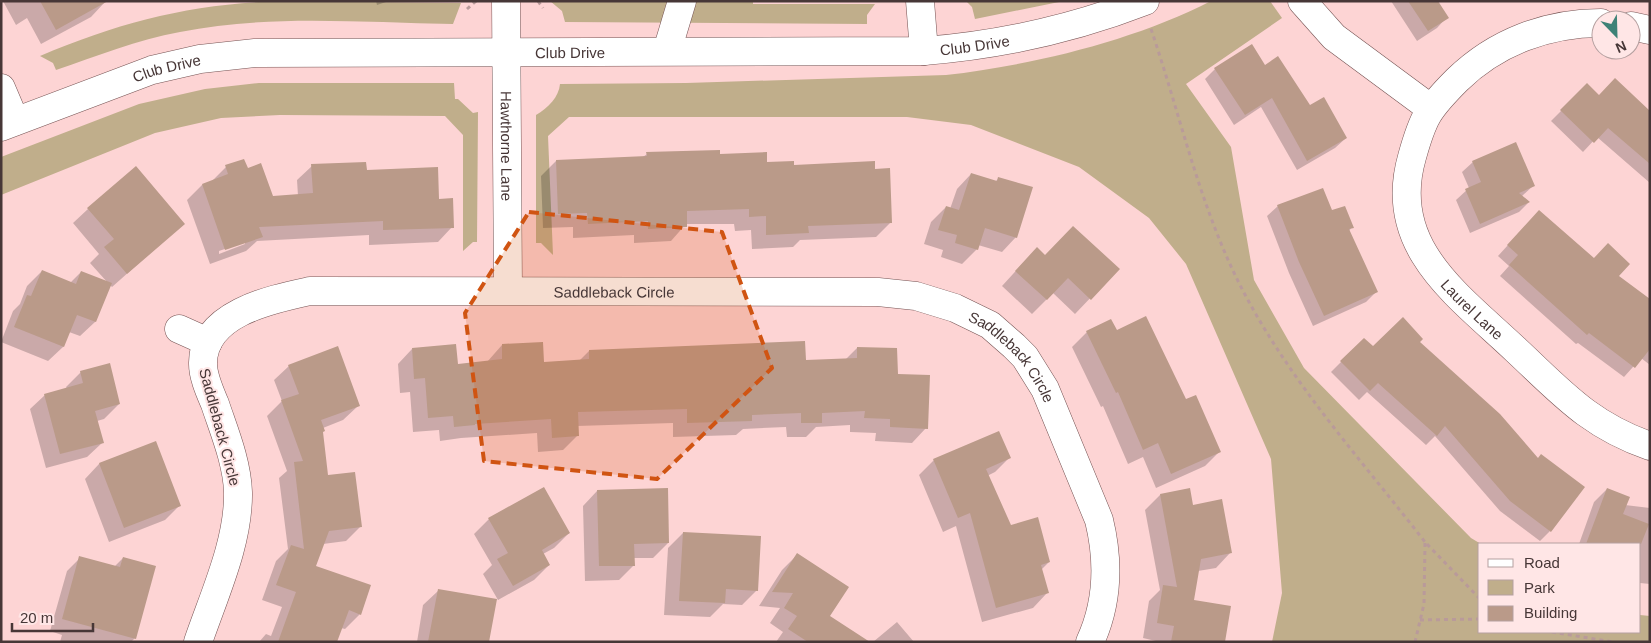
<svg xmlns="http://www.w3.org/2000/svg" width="1651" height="643" font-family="Helvetica,sans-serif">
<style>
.green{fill:#c0ae8b}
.shadow{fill:#0003;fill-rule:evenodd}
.building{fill:#ba9a89}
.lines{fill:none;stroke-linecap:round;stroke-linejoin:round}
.minor-casing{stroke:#755353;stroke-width:29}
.path{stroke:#b99a9a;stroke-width:3;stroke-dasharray:4 4;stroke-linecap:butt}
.minor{stroke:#fff;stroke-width:28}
.marked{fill:#d05412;fill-opacity:0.2;stroke:#d05412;stroke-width:4;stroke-dasharray:10 6;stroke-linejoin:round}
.labels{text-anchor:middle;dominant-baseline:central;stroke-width:4;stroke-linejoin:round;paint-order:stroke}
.street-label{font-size:15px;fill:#473737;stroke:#ffe6e6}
</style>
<rect width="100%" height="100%" fill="#fdd4d4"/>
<path class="green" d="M284,1L461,3L453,24C363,23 269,14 180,32C137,40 97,56 56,70L53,63L40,56C122,21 195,3 284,1Z
M550,1H753V4H875L867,15V24L565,22L562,11Z
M966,1H1064L975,19L972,7Z
M1211,1H1270L1282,18L1186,84L1231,147L1254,280L1304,368L1471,538L1481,544L1480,632H1640V615L1650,616V642H1272L1282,593L1271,459L1186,264L1149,218L1079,167L971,125L907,117H569L548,136L553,255L541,243H536V115C548,108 559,97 560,84L686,83L946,75C1033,65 1133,41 1211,1Z
M259,83H454L455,99H458L473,113L478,112L477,242H473L463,251V135L445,116L280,115L221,118L155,133L1,195V157L139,104L205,89Z"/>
<path class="shadow" d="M3,1H105V2L91,17L41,44L27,18L16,25Z
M376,1H389L377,5Z
M1391,1H1436L1447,17L1437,28L1417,41Z
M1265,67L1346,138L1335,148L1297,170L1261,107L1234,125L1205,79L1215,69Z
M1587,85L1599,97L1650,113V183L1597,137L1583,152L1551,121Z
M647,154L719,156L766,164L874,170L891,222L876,237L800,240L793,247L752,249L751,230L735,231L734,224H686L671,241L634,243V235L573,238V227L543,228L541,176L556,161L643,157Z
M1473,162L1534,185L1522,196L1529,202L1519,212L1470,233L1456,200L1469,188L1462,172Z
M312,166L366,171L438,200L452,227L438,242L369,245V235L257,241L246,251L210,264L187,200L202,185L211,182L226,167L247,170L272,197L298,196L297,180ZM245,242V244L219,254V251Z
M971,174L995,182L999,178L1016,237L1002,252L978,245L977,249L962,264L941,257L943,250L924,244L931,222L946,207L950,209L957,189Z
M1278,206L1331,212L1352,227L1349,231L1376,292L1366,302L1313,326L1289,273L1267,216Z
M88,209L183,224L112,287L110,285L95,322L80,336L69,332L63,347L48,361L1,342L13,311L20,304L27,286L42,271L70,283L81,272L108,283L90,263L99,254L73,223Z
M1529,222L1594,260L1650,301V365L1641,358L1624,377L1578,343L1576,344L1500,276L1509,266L1498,256Z
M1045,257L1118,269L1075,314L1053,293L1032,314L1002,286L1022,264Z
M1111,321L1116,332L1220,451L1205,466L1156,488L1143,457L1128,464L1103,406L1101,407L1072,347L1087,332Z
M1364,339L1550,531L1540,541L1500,511L1435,436L1426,445L1367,392L1359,400L1331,372Z
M502,345L543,363L579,361L589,351L805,362L845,360L857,348L896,375L926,428L912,443L875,441L876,433L850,432V425L816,427L806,437H787L786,427L743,429L736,435L673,437V423L577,426L578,435L563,450L538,452L537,433L461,438L440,441L439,430L413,432L410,392L400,393L398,364L412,349L456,365L487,362Z
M289,366L358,406L343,420L323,428L322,432L327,477L361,526L346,541L323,544L315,567L360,614L345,629L341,628L336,642H259L266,634L271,636L282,607L262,600L276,561L288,549L279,478L287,471L267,416L282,401L274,380Z
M81,372L119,404L104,419L97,421L102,443L87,457L46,468L30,409L45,395L67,389L66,387Z
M155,443L179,506L165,520L109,542L85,479L99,464Z
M1009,458L995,472L987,476L1010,526L1049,562L1041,570L1047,593L1033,608L982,622L956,526L943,532L919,475L934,460Z
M1607,489L1625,505L1650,508V584L1640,583V544H1579L1594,502Z
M1189,490L1192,506L1230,553L1216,568L1198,571L1192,601L1224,642H1160L1143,638L1149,601L1160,590L1145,510L1160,495Z
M597,491L668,543L653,558H634V565L619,580L585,581L583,506Z
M489,519L569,533L554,548L543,554L549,565L534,580L498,600L483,574L492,565L474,534Z
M683,533L757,590L742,605L723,604L710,617L664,615L668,548Z
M797,555L829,617L868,642H776L783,632L770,623L780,608L759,606L782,570Z
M80,558L114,567L123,558L135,638L131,642H60L62,635L50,631L67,571Z
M438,591L488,642H417L423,605Z
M897,622L914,642H873Z"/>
<path class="building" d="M40,1H108L56,30Z
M1408,1H1438L1449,18L1428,31Z
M1252,44L1265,65L1278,56L1310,105L1324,97L1347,138L1307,161L1272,98L1245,115L1214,68Z
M1615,78L1650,111V164L1608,128L1594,143L1560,110L1587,83L1599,95Z
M1516,142L1535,186L1519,193L1530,202L1480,224L1465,189L1481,182L1472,161Z
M720,150V154L767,152V162L794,161V165L875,161V169L890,168L892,223L808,226L809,233L766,235V216L749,217V209L687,211V227L648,229V221L588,224L587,213L558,214L556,160L647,156L646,152Z
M244,159L248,168L261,163L273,196L313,193L311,164L366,162L367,170L438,167L439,199L453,198L454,228L383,230V221L259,227L263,237L225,250L202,184L228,174L225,165Z
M136,166L185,224L127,274L104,247L114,239L87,208Z
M971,173L997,181L998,177L1033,187L1017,238L985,228L978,250L955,243L957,235L938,230L946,206L959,210Z
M1323,188L1332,210L1345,206L1354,228L1349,229L1378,292L1324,316L1299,262L1277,205Z
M1539,210L1594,258L1608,243L1630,264L1619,276L1650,299V349L1635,368L1589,333L1587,335L1509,265L1518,255L1507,245Z
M1073,226L1120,269L1091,300L1068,278L1047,300L1015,271L1037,247L1045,255Z
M42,270L76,284L81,271L112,283L96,322L77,315L64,347L14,327L27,295L31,296Z
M1146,316L1186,399L1196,395L1221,452L1171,474L1158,443L1143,450L1118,392L1116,393L1086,331L1111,319L1117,330Z
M1403,317L1423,339L1420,342L1500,414L1538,458L1541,454L1585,487L1551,532L1510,501L1445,426L1437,436L1378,383L1370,391L1340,361L1364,338L1373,346Z
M805,341L806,360L857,358V347L897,348L898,374L930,375L928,429L890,427V419L864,418L865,411L822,413V423H801V413L752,415V421L687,423V409L578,412L579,436L552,438L551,419L475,424V425L454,427L453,416L428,418L425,378L414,379L412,348L456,344L458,364L502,359V344L543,342L544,362L589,359V350Z
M338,346L360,406L321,420L325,431L323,432L328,475L355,472L362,527L329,531L316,566L371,585L361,615L349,610L337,642H278L296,592L276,585L291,545L304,549L294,462L303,461L281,400L299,394L288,365Z
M110,363L120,404L95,411L104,443L60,454L44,394L83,383L80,371Z
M999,431L1011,458L986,469L1011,525L1038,517L1050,562L1041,565L1049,593L996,608L970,513L958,518L933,459Z
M156,441L181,506L124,528L99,463Z
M544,487L570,533L542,550L550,565L513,586L497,559L508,553L488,518Z
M668,488L669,543L634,544L635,566H599L597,490Z
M1190,488L1193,505L1222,499L1232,553L1201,559L1194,600L1231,606L1225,642H1171L1174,626L1157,623L1163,585L1177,587L1160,494Z
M1607,488L1630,497L1623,514L1649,524L1641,544H1586Z
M683,532L761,536L758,591L726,589L725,603L679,601Z
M797,553L849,587L830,616L870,642H808L788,629L797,616L784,608L793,593L772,592Z
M79,556L120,567L123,557L156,566L136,639L62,619Z
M438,589L497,599L489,642H428Z"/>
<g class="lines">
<g class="minor-casing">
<g id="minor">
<path id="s1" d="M506,1L508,290"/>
<path d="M920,1L924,51"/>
<path d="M1302,1L1334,37L1430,108"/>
<path id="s2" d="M1601,23C1547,23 1496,42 1457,80C1428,109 1423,117 1412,157C1386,247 1458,295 1516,350C1561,392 1589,425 1650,446"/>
<path d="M1631,26L1650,30"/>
<path d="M667,51L682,1"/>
<path d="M1,88L15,121"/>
<path id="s3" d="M1,127L152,70L200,59L255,53L924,51C1000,45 1073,29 1145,1"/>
<path d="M179,329L208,342"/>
<path id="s4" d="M198,642C214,595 239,542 238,492C237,462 224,431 215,404C210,392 203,377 203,364C202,313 273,299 310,291L878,292L916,296L955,308L990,325L1014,346L1025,357L1045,389L1099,520C1109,561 1108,603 1090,642"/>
</g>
</g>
<path class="path" d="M538,1L543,8
M467,9L476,1
M1151,29C1180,114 1199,204 1240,285C1289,381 1360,458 1425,542
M1420,620L1480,619
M1552,632L1613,642
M1415,642L1424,604L1425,542L1480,599"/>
<use href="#minor" class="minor"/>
</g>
<path class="marked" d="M529,212L722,232L772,368L657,479L484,461L465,313Z"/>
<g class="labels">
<g class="street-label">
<text stroke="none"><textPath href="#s3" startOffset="986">Club Drive</textPath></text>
<text stroke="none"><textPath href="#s3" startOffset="581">Club Drive</textPath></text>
<text stroke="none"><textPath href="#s3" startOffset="176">Club Drive</textPath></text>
<text stroke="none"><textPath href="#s1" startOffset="145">Hawthorne Lane</textPath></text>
<text stroke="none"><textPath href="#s4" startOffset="734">Saddleback Circle</textPath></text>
<text stroke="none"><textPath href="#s2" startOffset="424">Laurel Lane</textPath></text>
<text stroke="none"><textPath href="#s4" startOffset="1154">Saddleback Circle</textPath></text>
<text transform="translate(220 427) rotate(75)">Saddleback Circle</text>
</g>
</g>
<rect width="1651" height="643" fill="none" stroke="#473737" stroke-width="5"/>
<rect x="1478" y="543" width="162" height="90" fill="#ffe6e6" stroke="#b5a0a0"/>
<rect x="1488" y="559" width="25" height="8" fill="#ffffff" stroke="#b5a0a0"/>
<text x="1524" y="568" font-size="15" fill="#473737">Road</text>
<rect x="1488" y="580" width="25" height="15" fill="#c0ae8b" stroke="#b5a0a0"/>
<text x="1524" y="593" font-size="15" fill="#473737">Park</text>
<rect x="1488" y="606" width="25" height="15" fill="#ba9a89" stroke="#b5a0a0"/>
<text x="1524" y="618" font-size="15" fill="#473737">Building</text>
<g transform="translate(1616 35) rotate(157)"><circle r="24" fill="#ffe6e6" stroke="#b5a0a0"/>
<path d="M0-4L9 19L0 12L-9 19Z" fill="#3e8277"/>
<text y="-8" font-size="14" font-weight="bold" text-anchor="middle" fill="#473737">N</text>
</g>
<path d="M12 623v8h81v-8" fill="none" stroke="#473737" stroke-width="2.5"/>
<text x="20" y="623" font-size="15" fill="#473737" stroke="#ffe6e6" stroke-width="4" paint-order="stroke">20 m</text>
</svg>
